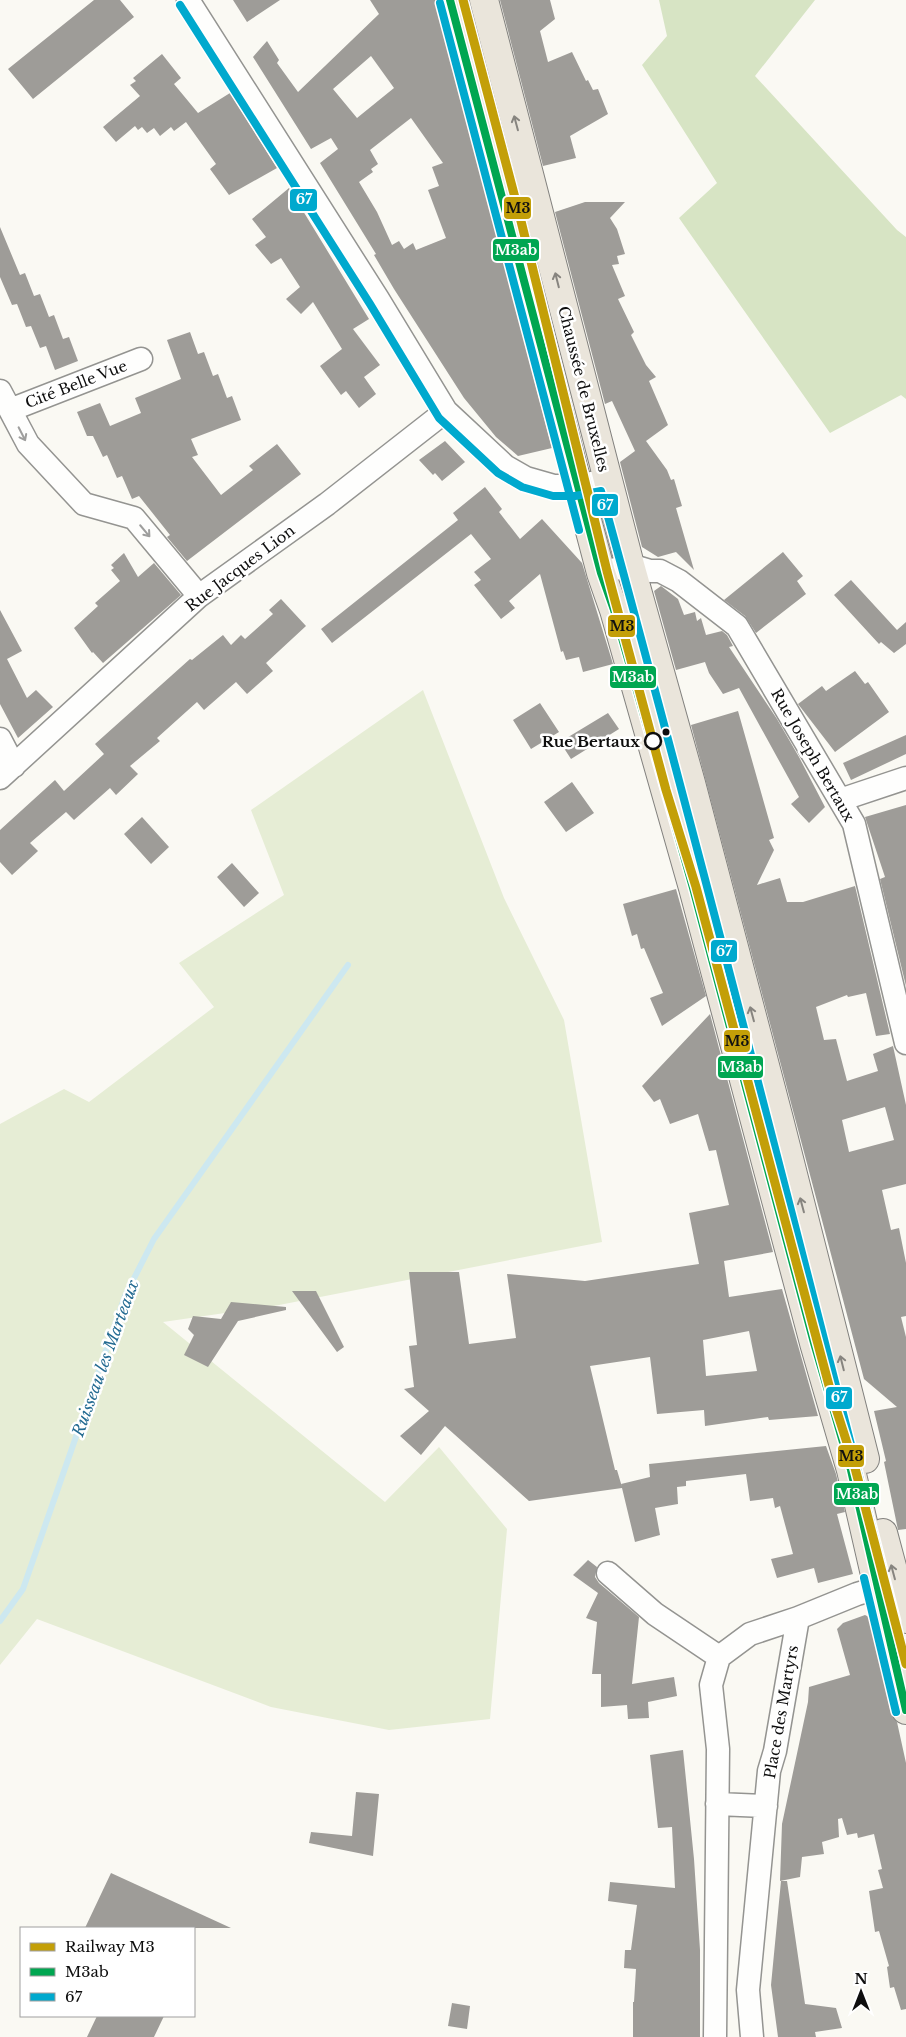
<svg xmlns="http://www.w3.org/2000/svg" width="906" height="2037" font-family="'Libre Baskerville',serif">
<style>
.green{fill:#e6edd5}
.forest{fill:#d7e4c4}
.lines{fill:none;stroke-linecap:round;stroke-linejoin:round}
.stream{stroke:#cde8f0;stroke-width:6}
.building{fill:#9e9c98;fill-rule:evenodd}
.street-casing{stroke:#949491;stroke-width:25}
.primary-casing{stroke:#82817e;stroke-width:30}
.street{stroke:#fefefd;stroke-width:22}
.primary{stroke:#eae5db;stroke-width:28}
.bus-1-casing{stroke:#fff;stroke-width:11}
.bus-2-casing{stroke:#fff;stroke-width:11}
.bus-1{stroke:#00a651;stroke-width:8}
.bus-2{stroke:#00a9ce;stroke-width:8}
.rail-1-casing{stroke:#fff;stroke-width:12}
.rail-1{stroke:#c39f08;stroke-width:9}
.oneway{stroke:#87847f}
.oneway2{stroke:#9e9e9d}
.bus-dot{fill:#0e0e0e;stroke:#fff;stroke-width:2}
.stop-dot{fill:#fff;stroke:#0e0e0e;stroke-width:2.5}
.labels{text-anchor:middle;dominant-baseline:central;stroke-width:5;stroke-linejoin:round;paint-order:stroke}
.street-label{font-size:15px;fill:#0e0e0e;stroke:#fff}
.stop-label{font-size:15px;font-weight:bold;fill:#0e0e0e;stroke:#fff;text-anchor:end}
.water-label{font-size:16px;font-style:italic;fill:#246b92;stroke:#fff}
.line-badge{stroke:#fff;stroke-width:2}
.badge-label{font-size:14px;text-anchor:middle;font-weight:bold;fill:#fff}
.pale-badge-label{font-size:14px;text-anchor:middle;font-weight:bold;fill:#111}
</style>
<rect width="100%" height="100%" fill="#faf9f3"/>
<path class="green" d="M423,690L504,898L564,1020L602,1242L274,1306L163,1322L385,1502L439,1447L507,1529L490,1719L389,1730L271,1707L37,1619L0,1665V1124L64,1089L89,1102L214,1007L179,963L284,895L251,810Z"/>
<path class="forest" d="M659,0H815L755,76L897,230L906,237V399L901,395L830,433L679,218L717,183L642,65L667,36Z"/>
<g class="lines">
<path class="stream" d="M0,1621L23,1589L125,1296L154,1239L348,965"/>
</g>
<path class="building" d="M94,0H120L134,17L33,99L8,69Z
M233,0H280L247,22Z
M370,0H435L552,448L518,456L496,437L464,398L394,289L374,255L376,254L320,163L338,149L331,138L311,149L253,57L267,41L279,60L277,63L298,92L379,14ZM371,56L394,88L357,118L333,89ZM411,118L443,163L432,167L439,186L428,190L446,238L416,250L413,243L404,249L399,241L392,245L377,212L359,182L373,172L371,169L378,164L370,150Z
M500,0H550L555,19L540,31L548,62L572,52L586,81L588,80L593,90L598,89L608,114L570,136L576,158L543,166Z
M162,54L181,78L174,84L198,113L230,93L277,168L229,195L210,169L216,164L186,122L174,131L171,127L160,136L154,128L147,133L142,127L138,130L135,126L116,142L103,127L140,96L130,85L136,81L133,78Z
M289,188L369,319L353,329L380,365L364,377L376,394L359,408L346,391L341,395L320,366L342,349L313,302L301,314L286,299L300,287L281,258L271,264L255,245L266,237L252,219Z
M585,202H625L610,218L617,229L625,254L617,256L619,264L612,265L625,296L618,299L634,332L631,335L646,365L656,377L649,381L668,425L646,441L667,470L671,480L674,479L682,506L676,508L694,570L676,552L658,557L642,547L620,462L635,451L612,401L605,404L555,212Z
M0,227L20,275L25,273L34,296L40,294L49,317L54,315L63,339L69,337L78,361L55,370L46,346L40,348L31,326L26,327L17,304L12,305L0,277Z
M190,332L198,354L204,352L213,376L218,374L227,398L232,396L241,420L191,439L198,455L192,457L221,495L253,470L249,466L277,444L301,474L187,561L167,537L170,535L139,496L132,499L122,476L117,478L107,455L103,457L93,436H87L77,412L100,403L110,426L141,413L135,398L181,379L167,340Z
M445,441L465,462L442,481L435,473L433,475L419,460Z
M485,487L502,509L499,512L520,539L542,519L582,563L613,664L583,672L579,657L566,660L563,651L561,652L540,574L509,601L515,608L501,619L474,585L481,580L474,572L491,559L471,534L332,643L321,629L458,520L453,513Z
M783,552L803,576L797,581L806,594L756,633L745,616L724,600Z
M124,553L138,577L154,563L181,595L103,663L93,652L92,653L74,628L98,606L95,603L120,581L111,570L114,568L111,565Z
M851,580L897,630L906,622V644L894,653L881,642L879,644L834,595Z
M661,586L678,599L684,615L695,612L697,621L701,618L706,635L722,631L727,635L733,646L729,647L777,719L799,757L825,807L809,823L791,804L799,797L739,688L723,694L709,673L705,662L676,670L654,591Z
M281,599L306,626L266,663L273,671L247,694L236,682L204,710L197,702L157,738L160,741L130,766L138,774L116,795L110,788L74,820L66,812L30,843L38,851L12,875L0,862V830L55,780L64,791L104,754L95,744L190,659L192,660L223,635L231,645L241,635L245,639L273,614L269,610Z
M0,610L22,651L7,659L27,698L36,690L53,707L18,738L0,704Z
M855,671L865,684L868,682L889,712L835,752L798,704L822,686L826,691Z
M540,703L559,732L531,749L513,720Z
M738,711L774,838L769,840L774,850L757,885L780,878L787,902H803L855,886L890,1034L876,1036L866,993L848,997L847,995L816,1007L824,1040L836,1039L847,1081L878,1071L873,1054L893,1046L906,1105V1184L882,1190L891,1230L899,1228L906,1263V1316L901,1317L906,1337V1529L898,1530L884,1462L886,1461L874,1411L897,1407L864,1379L691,725ZM885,1107L894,1140L849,1152L842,1120Z
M608,713L619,729L571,759L560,742Z
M906,735V754L851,780L843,763Z
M572,782L594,813L566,832L544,802Z
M906,805V986L880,879L885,877L865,817Z
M142,817L169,847L151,864L124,834Z
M232,863L259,893L244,907L217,877Z
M676,889L706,996L662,1026L650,998L663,993L644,948L641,949L637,934L632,936L623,904Z
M710,1014L773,1252L724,1261L729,1297L782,1289L818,1416L769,1420L768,1417L705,1426L704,1410L657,1414L650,1357L590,1366L615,1470H617L622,1487L621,1484L650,1477L649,1464L826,1446L836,1474L845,1512L837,1514L853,1574L818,1583L814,1568L777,1578L771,1559L793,1554L780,1506L775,1508L773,1498L750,1501L746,1474L686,1481V1486L677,1487L678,1504L655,1508L660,1535L635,1542L622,1488L529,1501L445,1426L421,1455L400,1436L429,1411L404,1389L414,1387L409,1346L417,1345L409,1272H459L469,1344L516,1338L507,1274L585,1281L699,1264L689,1213L729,1205L716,1150L709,1151L698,1114L670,1124L660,1099L654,1102L642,1086ZM749,1331L757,1371L706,1376L703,1340Z
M292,1291H316L344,1347L337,1352Z
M231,1302L286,1307V1310L238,1321L208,1367L184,1355L194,1335L188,1329L193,1316L221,1319Z
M588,1560L597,1567L595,1577L599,1583L639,1617L632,1684L674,1677L677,1696L648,1702L649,1718L628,1719L627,1705L601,1707V1674H592L597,1622L586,1618L598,1593L573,1575Z
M865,1615L869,1617L891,1713L897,1722L906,1763V2009L901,2010L894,1987L890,1988L887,1967L889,1966L879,1931L875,1932L869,1891L883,1888L878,1870L882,1869L874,1834L858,1838L857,1833L847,1835L842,1818L838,1819L839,1837L822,1842L824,1854L802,1857L800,1877L780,1881L782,1824L808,1702L809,1687L850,1675L837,1629L843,1623Z
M683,1750L694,1859L700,1950V2037H633V2002H634L636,1969L624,1968L625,1950H631L637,1905L608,1901L610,1882L675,1888L672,1827L658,1828L650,1755Z
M356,1792L379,1794L373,1856L309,1843L311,1832L352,1836Z
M111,1873L231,1928H85Z
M781,1881H787L805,2004L836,2008L842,2028L815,2032L816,2037H778L771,1985Z
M452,2003L470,2006L467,2029L448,2026Z
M97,2016H164L154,2037H87Z"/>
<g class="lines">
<g class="street-casing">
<path id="street" d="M188,0L378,299L446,411L505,466L526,478L554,486H574L608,480
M0,391L28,444L84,504L134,518L199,596
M10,410L141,359
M601,573L630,565L650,571H660L679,581L737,626L854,824L906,1043
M0,739L14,766
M0,778L199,596L327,504L446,411
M840,800L906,778
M608,1573L655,1614L719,1657L750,1634L798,1618
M717,1804L766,1806
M715,2037L718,1749L711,1685L719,1657
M752,2037L748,1990L769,1771L775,1751L798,1618L857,1594L877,1588"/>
</g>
<g class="primary-casing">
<path id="primary" d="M450,0L601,573L614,610L693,888L814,1343L851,1470L906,1710
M484,0L630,565L691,783L779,1119L865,1459
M883,1533L906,1619"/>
</g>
<use href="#street" class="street"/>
<use href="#primary" class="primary"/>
<g class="bus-1-casing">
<path id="bus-1" d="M450,0L601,573L614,610L693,888L814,1343L851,1470L906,1710"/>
</g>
<g class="bus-2-casing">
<path id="bus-2" d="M440,3L579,530
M180,5L370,304L439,418L498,473L522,487L553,496H575L601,491C704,867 800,1244 896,1621
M864,1578L896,1712"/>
</g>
<use href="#bus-1" class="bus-1"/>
<use href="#bus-2" class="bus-2"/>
<g class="rail-1-casing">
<path id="rail-1" d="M463,0L519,213L607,571L666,790L696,887L831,1393L855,1468L906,1664"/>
</g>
<use href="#rail-1" class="rail-1"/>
</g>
<defs><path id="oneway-shaft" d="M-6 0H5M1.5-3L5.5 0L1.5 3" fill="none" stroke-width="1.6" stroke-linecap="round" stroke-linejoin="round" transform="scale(1.25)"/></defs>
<g class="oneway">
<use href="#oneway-shaft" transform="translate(516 123) rotate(-105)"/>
<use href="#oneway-shaft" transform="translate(557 280) rotate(-104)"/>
<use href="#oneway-shaft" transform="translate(752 1014) rotate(-105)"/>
<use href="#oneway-shaft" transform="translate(802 1205) rotate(-105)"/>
<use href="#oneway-shaft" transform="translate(842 1363) rotate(-104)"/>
<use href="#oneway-shaft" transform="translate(893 1572) rotate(-105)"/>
</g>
<g class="oneway2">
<use href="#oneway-shaft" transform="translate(22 434) rotate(63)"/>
<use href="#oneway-shaft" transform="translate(145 531) rotate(50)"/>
</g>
<circle class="bus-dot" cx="666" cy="732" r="4.5"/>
<circle class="stop-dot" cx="653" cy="741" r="8"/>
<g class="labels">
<g class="street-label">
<text transform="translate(76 384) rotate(-21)">Cité Belle Vue</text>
<text transform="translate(584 389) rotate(76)">Chaussée de Bruxelles</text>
<text transform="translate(240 568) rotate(-37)">Rue Jacques Lion</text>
<text transform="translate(813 755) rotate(60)">Rue Joseph Bertaux</text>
<text transform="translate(781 1712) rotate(-80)">Place des Martyrs</text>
</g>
<g class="stop-label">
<text x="640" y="741">Rue Bertaux</text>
</g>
<g class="water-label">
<text transform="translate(105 1358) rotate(-70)">Ruisseau les Marteaux</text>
</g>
</g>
<g class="line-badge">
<rect x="289" y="188" width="29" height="24" rx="5" fill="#00a9ce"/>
<rect x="503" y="196" width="29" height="24" rx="5" fill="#c39f08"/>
<rect x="492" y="238" width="48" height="24" rx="5" fill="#00a651"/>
<rect x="591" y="493" width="28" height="24" rx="5" fill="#00a9ce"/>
<rect x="607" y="614" width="29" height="24" rx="5" fill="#c39f08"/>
<rect x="609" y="665" width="48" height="24" rx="5" fill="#00a651"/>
<rect x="710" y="939" width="28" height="24" rx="5" fill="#00a9ce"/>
<rect x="723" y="1029" width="28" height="24" rx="5" fill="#c39f08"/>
<rect x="717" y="1055" width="47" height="24" rx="5" fill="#00a651"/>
<rect x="825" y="1386" width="28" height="24" rx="5" fill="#00a9ce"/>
<rect x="837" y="1444" width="28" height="24" rx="5" fill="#c39f08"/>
<rect x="833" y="1482" width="47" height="24" rx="5" fill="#00a651"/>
</g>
<g class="badge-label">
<text x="304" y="204">67</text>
<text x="516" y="255">M3ab</text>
<text x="605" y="510">67</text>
<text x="633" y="682">M3ab</text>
<text x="724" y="956">67</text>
<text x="741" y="1072">M3ab</text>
<text x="839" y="1402">67</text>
<text x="857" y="1499">M3ab</text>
</g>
<g class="pale-badge-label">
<text x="518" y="213">M3</text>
<text x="622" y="631">M3</text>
<text x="737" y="1046">M3</text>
<text x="851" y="1461">M3</text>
</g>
<rect x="20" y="1927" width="175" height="90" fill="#ffffff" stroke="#9f9f9f"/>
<rect x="30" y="1943" width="25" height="8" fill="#c39f08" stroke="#9f9f9f"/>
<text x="65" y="1952" font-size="15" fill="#0e0e0e">Railway M3</text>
<rect x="30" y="1968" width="25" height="8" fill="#00a651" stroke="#9f9f9f"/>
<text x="65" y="1977" font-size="15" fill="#0e0e0e">M3ab</text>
<rect x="30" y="1993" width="25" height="8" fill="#00a9ce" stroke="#9f9f9f"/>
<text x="65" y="2002" font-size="15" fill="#0e0e0e">67</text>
<g transform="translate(861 1992)" stroke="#ffffff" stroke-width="4" paint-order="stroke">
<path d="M0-4L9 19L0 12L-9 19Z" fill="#0e0e0e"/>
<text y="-8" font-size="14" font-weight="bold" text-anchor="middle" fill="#0e0e0e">N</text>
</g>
</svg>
